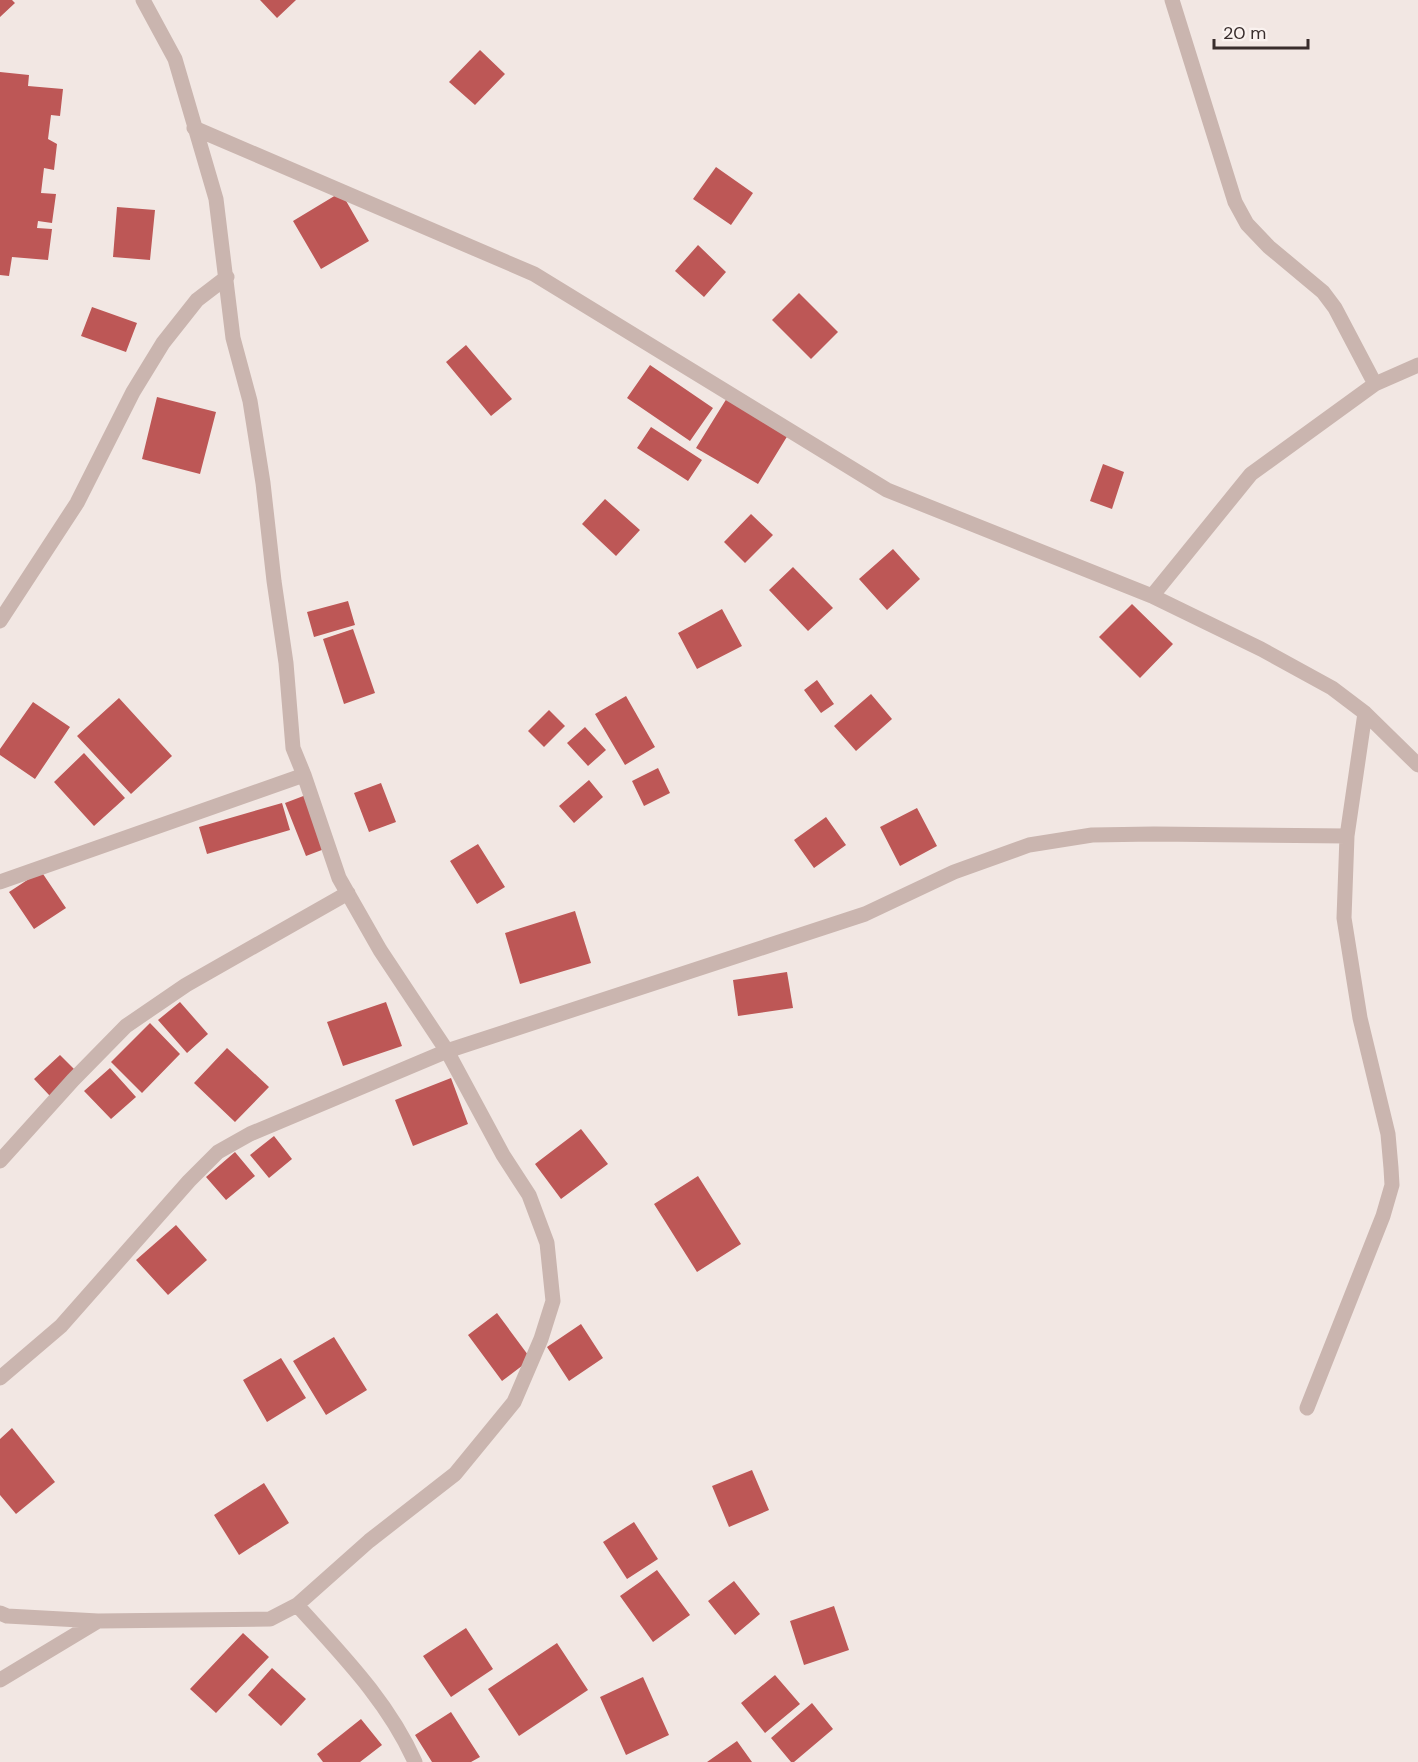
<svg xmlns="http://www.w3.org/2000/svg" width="1418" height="1762" font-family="'DM Sans',sans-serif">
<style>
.building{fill:#bd5756}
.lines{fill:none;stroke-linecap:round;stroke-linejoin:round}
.minor{stroke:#cab5af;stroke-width:15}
</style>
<rect width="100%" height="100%" fill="#f2e7e3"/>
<path class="building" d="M0,0H12L15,3L0,17Z
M260,0H296L277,18Z
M480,50L505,74L475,105L449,82Z
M0,72L29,75L28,86L63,89L60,116L51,115L48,139L57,144L54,170L44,168L41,193L56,194L52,223L38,221L37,228L52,229L48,260L12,257L9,276L0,275Z
M716,167L753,193L731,225L693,199Z
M341,192L369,241L321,269L293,221Z
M117,207L155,210L150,260L113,257Z
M698,245L726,272L704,297L675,271Z
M799,293L838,332L811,359L772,320Z
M92,307L137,323L126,352L81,336Z
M466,345L512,399L491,416L446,362Z
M650,365L713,408L690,441L627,398Z
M157,397L216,412L200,474L142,459Z
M727,398L788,435L758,484L696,448Z
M651,427L702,460L688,481L637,448Z
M1103,464L1124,472L1112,509L1090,501Z
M605,499L640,530L616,556L582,524Z
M751,514L773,535L745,563L724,542Z
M893,549L920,579L887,610L859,579Z
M793,567L833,608L808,631L769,590Z
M348,601L355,625L314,637L307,612Z
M1132,604L1173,644L1140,678L1099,637Z
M722,609L742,646L697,669L678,633Z
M353,629L375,693L344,704L323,639Z
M817,680L834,704L821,713L804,690Z
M871,694L892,719L856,751L834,726Z
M626,696L655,747L625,765L595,714Z
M119,698L172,756L131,794L77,736Z
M33,702L70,727L35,779L0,755V749Z
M549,710L565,726L544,747L528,731Z
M585,727L606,750L588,766L567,743Z
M84,753L125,798L94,826L54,782Z
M658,768L670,793L644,806L632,781Z
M589,780L603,797L574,823L559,806Z
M381,783L396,822L369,832L354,793Z
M306,795L327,848L306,856L285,803Z
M282,803L290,830L207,854L199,827Z
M917,808L937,846L900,866L880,827Z
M826,817L846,845L814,868L794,840Z
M478,844L505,887L477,904L450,861Z
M41,871L66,908L34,929L9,892Z
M575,911L591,963L520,984L505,933Z
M787,972L793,1008L738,1016L733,980Z
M180,1002L208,1034L187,1053L158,1020Z
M386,1002L402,1046L343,1066L327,1022Z
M150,1023L180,1054L142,1093L111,1062Z
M227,1048L269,1087L235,1122L194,1083Z
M60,1055L76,1071L50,1096L34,1079Z
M110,1068L136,1097L111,1119L84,1091Z
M451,1078L468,1124L413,1146L395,1100Z
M581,1129L608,1164L561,1199L535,1164Z
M274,1136L292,1159L269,1178L250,1155Z
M235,1152L255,1176L226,1200L206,1177Z
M698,1176L741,1244L697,1272L654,1204Z
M176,1225L207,1260L168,1295L136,1260Z
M497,1313L531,1359L502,1381L468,1335Z
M581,1324L603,1358L569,1381L547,1347Z
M334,1337L367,1390L326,1415L293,1361Z
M281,1358L306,1398L267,1422L243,1380Z
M12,1428L55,1482L16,1514L0,1495V1439Z
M752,1470L769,1510L729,1527L712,1486Z
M264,1483L289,1523L239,1555L214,1515Z
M634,1522L658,1559L627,1579L603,1542Z
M657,1570L690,1615L653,1642L620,1596Z
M734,1581L760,1614L735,1635L708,1601Z
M834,1606L849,1650L804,1665L790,1621Z
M466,1628L493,1669L451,1697L423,1656Z
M243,1633L269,1657L216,1713L190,1689Z
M557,1643L588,1690L519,1736L488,1689Z
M272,1668L306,1699L281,1726L248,1695Z
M775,1675L800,1704L765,1733L741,1703Z
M643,1677L669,1735L626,1755L600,1697Z
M812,1703L833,1729L794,1762H791L771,1738Z
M451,1712L480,1757L471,1762H432L415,1735Z
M361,1719L382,1745L360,1762H323L317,1754Z
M737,1741L752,1762H707Z"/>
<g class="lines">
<path class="minor" d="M1172,0L1235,202L1247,224L1269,247L1323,292L1335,308L1375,384
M194,128L534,274L887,490L1152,596L1251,474L1375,384L1418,365
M1152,596L1261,649L1332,688L1365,713L1418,765
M0,621L77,503L133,392L163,343L197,300L227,277
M0,882L304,775
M0,1161L73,1080L126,1026L186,985L348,893
M0,1378L61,1326L189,1181L218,1152L250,1134L447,1051L865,914L954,872L1029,845L1092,835L1154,834L1347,836L1365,713
M1307,1408L1383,1216L1392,1185L1391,1168L1388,1134L1360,1018L1344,918L1347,836
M297,1605C341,1654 388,1701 415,1762
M0,1613L7,1616L98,1621L270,1619L297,1605L369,1541L455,1474L514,1402L541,1339L553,1301L547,1243L529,1195L503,1155L447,1051L380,950L339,878L304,775L293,748L286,663L274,581L263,483L250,401L233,338L216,199L175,59L143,0
M0,1680L98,1621"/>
</g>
<path d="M1214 39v9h94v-9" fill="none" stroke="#392d2c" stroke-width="3"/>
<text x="1223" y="39" font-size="18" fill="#392d2c" stroke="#faf2ef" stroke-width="4.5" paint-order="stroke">20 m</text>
</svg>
